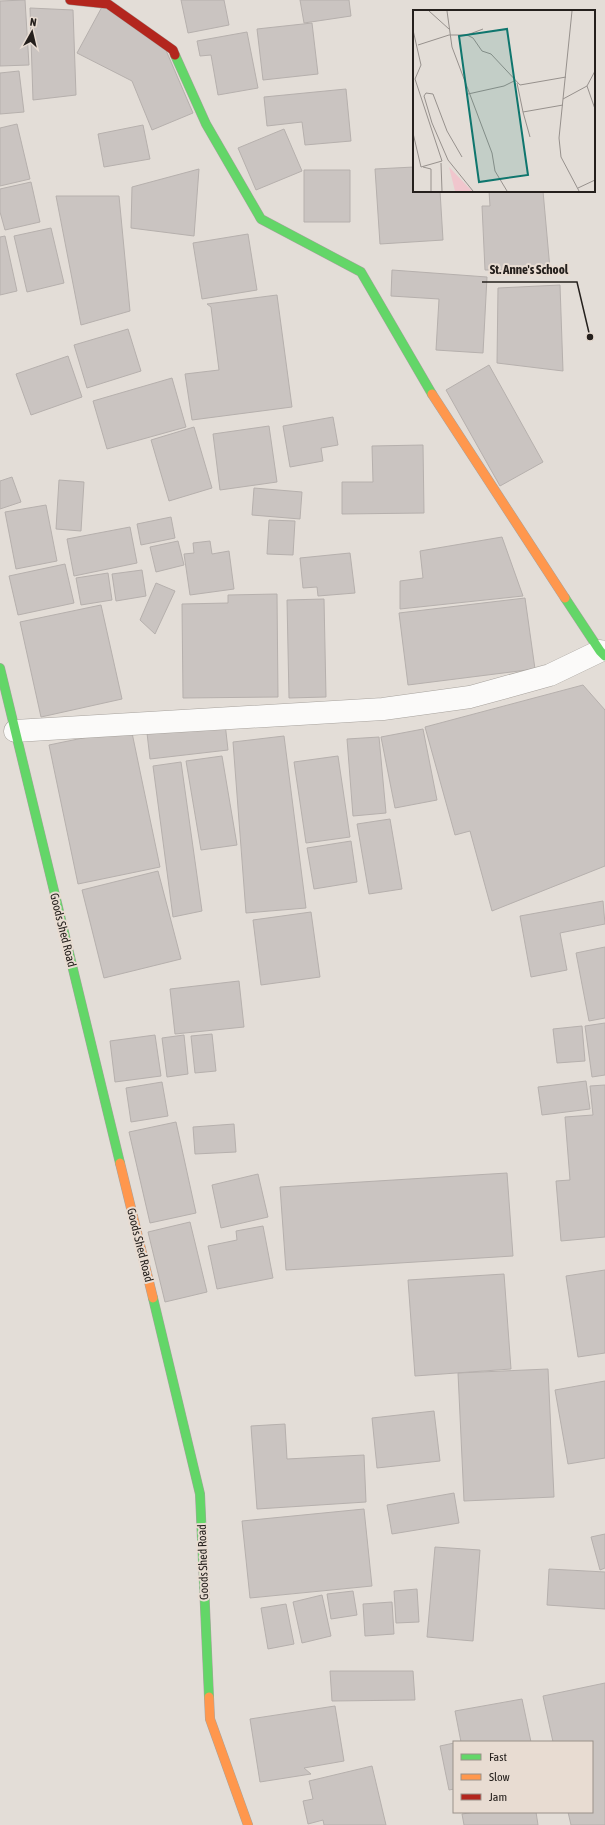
<svg xmlns="http://www.w3.org/2000/svg" width="605" height="1825" font-family="'Asap Condensed',sans-serif">
<style>
.building{fill:#cac4c1;stroke:#b6b0ad}
.lines{fill:none;stroke-linecap:round;stroke-linejoin:round}
.street-casing{stroke:#a7a29d;stroke-width:23}
.fast-casing{stroke:#a7a29d;stroke-width:10}
.slow-casing{stroke:#a7a29d;stroke-width:10}
.jam-casing{stroke:#a7a29d;stroke-width:10}
.street{stroke:#fbfaf9;stroke-width:22}
.fast{stroke:#63d668;stroke-width:9}
.slow{stroke:#ff974d;stroke-width:9}
.jam{stroke:#b3261e;stroke-width:9}
.labels{text-anchor:middle;dominant-baseline:central;stroke-width:4;stroke-linejoin:round;paint-order:stroke}
.street-label{font-size:12px;fill:#25201d;stroke:#e8dcd2}
.inset-road{fill:none;stroke:#97918d;stroke-width:1}
.view{fill:#0f766e;fill-opacity:0.15;stroke:#0f766e;stroke-width:2}
.inset-edge{fill:none;stroke:#25201d;stroke-width:2}
.leader{fill:none;stroke:#25201d;stroke-width:1.5}
.callout-dot{fill:#25201d;stroke:#e8dcd2;stroke-width:1.5}
.callout-label{font-size:13px;text-anchor:middle;font-weight:bold;fill:#25201d;stroke:#e8dcd2;stroke-width:4;stroke-linejoin:round;paint-order:stroke}
</style>
<rect width="100%" height="100%" fill="#e3ddd7"/>
<path class="building" d="M25,0L29,65L0,66V1Z
M181,0H224L229,25L188,33Z
M300,0H349L351,16L304,23Z
M103,5L165,48L193,113L152,130L132,81L77,53Z
M30,8L73,10L76,95L33,100Z
M312,23L318,74L263,80L257,29Z
M247,32L258,88L218,95L211,55L200,56L197,41Z
M19,71L24,112L0,114V73Z
M346,89L351,141L305,145L302,122L267,126L264,97Z
M17,124L30,179L0,186V128Z
M143,125L150,159L104,167L98,134Z
M284,129L302,171L256,190L238,148Z
M414,167V191H440L443,240L380,244L375,169Z
M199,169L194,236L131,228L132,187Z
M304,170H350V222H304Z
M31,182L40,222L5,230L0,212V189Z
M489,191H543L550,269L485,270L482,206H490Z
M56,196H119L130,311L81,325Z
M51,228L64,283L27,292L14,236Z
M248,234L257,290L202,299L193,243Z
M5,236L17,291L0,295V237Z
M392,270L487,277L483,353L436,350L439,299L391,296Z
M560,285L563,371L497,363L498,288Z
M277,295L292,407L192,420L185,374L219,370L211,307L207,304Z
M128,329L141,371L87,388L74,345Z
M68,356L82,397L31,415L16,374Z
M489,365L543,462L500,486L446,390Z
M172,378L186,427L107,449L93,401Z
M333,417L338,445L321,448L323,461L290,467L283,426Z
M269,426L277,482L220,490L213,434Z
M194,427L212,488L169,501L151,440Z
M423,445L424,513L342,514V482H373L372,446Z
M12,477L21,502L0,509V481Z
M59,480L84,482L81,531L56,529Z
M254,488L302,492L300,519L252,515Z
M46,505L57,561L16,569L5,512Z
M171,517L175,538L141,545L137,524Z
M269,520L295,521L293,555L267,554Z
M130,527L137,563L74,576L67,539Z
M502,537L523,596L400,609V581L423,578L420,551Z
M178,541L184,565L156,572L150,547Z
M210,541L212,554L229,551L234,589L190,595L184,554L194,553L193,543Z
M350,553L355,593L318,596L317,587L303,588L300,558Z
M65,564L74,603L18,615L9,576Z
M142,570L146,596L116,601L112,574Z
M108,573L112,600L81,605L76,578Z
M156,583L175,591L155,634L140,620Z
M277,594L278,697L183,698L182,604L228,603V595Z
M525,598L535,669L408,685L399,613Z
M324,599L326,697L289,698L287,600Z
M101,605L122,699L41,717L20,622Z
M583,685L605,710V866L492,911L470,831L455,835L425,727Z
M225,723L228,750L150,759L147,733Z
M131,728L160,867L78,884L49,745Z
M423,729L437,800L395,808L381,737Z
M284,736L306,908L246,913L233,742Z
M379,737L386,813L353,816L347,739Z
M222,756L237,845L201,850L186,761Z
M338,756L350,837L306,843L294,762Z
M181,762L202,911L173,917L153,766Z
M390,819L402,889L369,894L357,824Z
M351,841L357,882L314,889L307,848Z
M158,871L181,959L104,978L82,890Z
M603,901L605,924L560,933L567,970L531,977L520,916Z
M311,912L320,977L261,985L253,920Z
M605,947V1018L589,1021L576,953Z
M239,981L244,1027L175,1034L170,989Z
M605,1023V1075L592,1077L585,1026Z
M582,1026L585,1061L557,1063L553,1029Z
M212,1034L216,1071L195,1073L191,1036Z
M155,1035L161,1076L115,1082L110,1041Z
M184,1035L188,1074L167,1077L162,1038Z
M586,1081L590,1109L542,1115L538,1087Z
M162,1082L168,1116L131,1122L126,1088Z
M605,1085V1237L561,1241L556,1181L570,1180L565,1117L593,1115L590,1086Z
M176,1122L196,1213L150,1223L129,1132Z
M234,1124L236,1152L195,1154L193,1127Z
M507,1173L513,1256L286,1270L280,1187Z
M258,1174L268,1217L221,1228L212,1185Z
M190,1222L207,1292L165,1302L148,1232Z
M263,1226L273,1278L217,1289L208,1246L237,1240L236,1231Z
M605,1270V1353L578,1357L566,1276Z
M504,1274L511,1369L415,1376L408,1280Z
M548,1369L554,1497L464,1501L458,1373Z
M605,1381V1458L568,1464L555,1390Z
M434,1411L440,1461L377,1468L372,1418Z
M285,1424L287,1459L364,1455L366,1502L257,1509L251,1426Z
M454,1493L459,1523L392,1534L387,1505Z
M364,1509L372,1586L250,1598L242,1521Z
M605,1534V1568L600,1570L591,1537Z
M435,1547L480,1550L473,1641L427,1637Z
M549,1569L605,1572V1609L547,1605Z
M417,1589L419,1622L396,1623L394,1591Z
M353,1591L357,1615L331,1619L327,1594Z
M322,1595L331,1636L302,1643L293,1602Z
M392,1602L394,1634L365,1636L363,1604Z
M286,1604L294,1644L268,1649L261,1608Z
M330,1671H413L415,1700L332,1701Z
M605,1683V1825H571L568,1812H592V1742H553L543,1696Z
M522,1699L531,1742H459H461L455,1711Z
M335,1706L344,1761L304,1768L311,1774L260,1782L250,1719Z
M454,1743V1789L449,1790L440,1746Z
M372,1766L386,1825H324L323,1820L308,1824L303,1801L313,1799L309,1781Z
M475,1812H536L538,1825H464L462,1814Z"/>
<g class="lines">
<g class="street-casing">
<path id="street" d="M15,731L383,709L470,697L550,675L600,651"/>
</g>
<g class="fast-casing">
<path id="fast" d="M175,55L206,124L261,219L361,272L432,394
M565,598L600,651L605,656
M0,668L120,1163
M153,1298L200,1494L209,1697"/>
</g>
<g class="slow-casing">
<path id="slow" d="M432,394L565,598
M120,1163L153,1298
M209,1697L210,1719L248,1825"/>
</g>
<g class="jam-casing">
<path id="jam" d="M70,0L108,4L173,50L175,55"/>
</g>
<use href="#street" class="street"/>
<use href="#fast" class="fast"/>
<use href="#slow" class="slow"/>
<use href="#jam" class="jam"/>
</g>
<g class="labels">
<g class="street-label">
<text transform="translate(63 930) rotate(76)">Goods Shed Road</text>
<text transform="translate(140 1245) rotate(76)">Goods Shed Road</text>
<text transform="translate(203 1562) rotate(-92)">Goods Shed Road</text>
</g>
</g>
<g transform="translate(413 10)">
<rect width="182" height="182" fill="#e3ddd7"/>
<path d="M36,157L59,181H42Z" fill="#f0c6cd"/>
<path class="inset-road" d="M16,1L36,19M34,1L39,37L79,143L82,161L94,181M159,1L146,128L148,147L166,181M0,20L8,55L2,69L29,151L8,157M54,25L70,19M5,35L36,25H54L60,28L69,41L78,44L107,75L153,67M104,73L110,102M174,76L182,99M55,84L91,76L101,71M150,89L174,76L182,61M0,123L8,157M117,127L110,102L150,95M49,147L34,121L20,84L13,83L11,86L19,113L35,150L60,181M28,153L29,181M10,157L18,159V181M165,178L182,170"/>
<path class="view" d="M94,19L115,165L66,172L46,26Z"/>
<rect width="182" height="182" class="inset-edge"/>
</g>
<path class="leader" d="M590 337L577 282H482"/>
<circle class="callout-dot" cx="590" cy="337" r="4"/>
<g class="callout-label">
<text x="529" y="274">St. Anne's School</text>
</g>
<rect x="453" y="1741" width="140" height="72" fill="#e8dcd2" stroke="#9a918a"/>
<rect x="461" y="1754" width="20" height="6" fill="#63d668" stroke="#9a918a"/>
<text x="489" y="1761" font-size="12" fill="#25201d">Fast</text>
<rect x="461" y="1774" width="20" height="6" fill="#ff974d" stroke="#9a918a"/>
<text x="489" y="1781" font-size="12" fill="#25201d">Slow</text>
<rect x="461" y="1794" width="20" height="6" fill="#b3261e" stroke="#9a918a"/>
<text x="489" y="1801" font-size="12" fill="#25201d">Jam</text>
<g transform="translate(32 32) rotate(8)" stroke="#e8dcd2" stroke-width="3" paint-order="stroke">
<path d="M0-3L7 15L0 10L-7 15Z" fill="#25201d"/>
<text y="-6" font-size="11" font-weight="bold" text-anchor="middle" fill="#25201d">N</text>
</g>
</svg>
